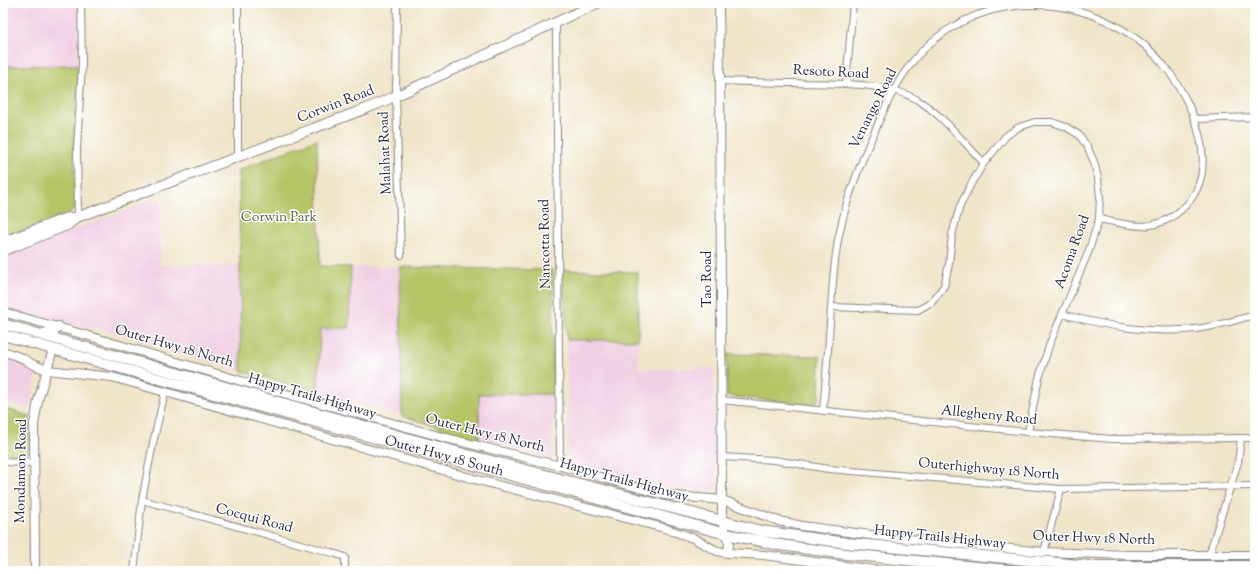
<svg xmlns="http://www.w3.org/2000/svg" width="1258" height="574" font-family="'Sorts Mill Goudy',serif">
<style>
.built{fill:#f0d0e4}
.green{fill:#b6c466;stroke:#6c7350}
.lines{fill:none;stroke-linecap:round;stroke-linejoin:round}
.minor-casing{stroke:#898482;stroke-width:8}
.tertiary-casing{stroke:#898482;stroke-width:10}
.secondary-casing{stroke:#898482;stroke-width:11}
.primary-casing{stroke:#898482;stroke-width:12}
.minor{stroke:#fff;stroke-width:6}
.tertiary{stroke:#fff;stroke-width:8}
.secondary{stroke:#fff;stroke-width:9}
.primary{stroke:#fff;stroke-width:10}
.labels{text-anchor:middle;dominant-baseline:central;stroke-width:3;stroke-linejoin:round;paint-order:stroke}
.street-label{font-size:14px;fill:#22223b;stroke:#fff}
.park-label{font-size:14px;fill:#565b4a;stroke:#fff}
</style>
<rect width="100%" height="100%" fill="#fff"/>
<filter id="ink" filterUnits="userSpaceOnUse"><feTurbulence type="fractalNoise" baseFrequency=".025" numOctaves="2"/><feDisplacementMap in="SourceGraphic" scale="8" xChannelSelector="R" yChannelSelector="G"/><feConvolveMatrix kernelMatrix="1 2 1 2 8 2 1 2 1" color-interpolation-filters="sRGB"/></filter>
<filter id="wash" filterUnits="userSpaceOnUse"><feTurbulence type="fractalNoise" baseFrequency=".012" numOctaves="4" result="noise"/><feDisplacementMap in="SourceGraphic" scale="16" xChannelSelector="R" yChannelSelector="G"/><feGaussianBlur stdDeviation="0.9" result="paint"/><feColorMatrix in="noise" values="0 0 0 0 0 0 0 0 0 0 0 0 0 0 0 0 0 1.4 0 .05"/><feComposite in="paint" operator="in"/></filter>
<g filter="url(#wash)">
<rect width="100%" height="100%" fill="#f0e5c9"/>
<path class="built" d="M5,3H78L77,65L3,66V4Z
M161,197L160,265L240,266L241,371L138,340L119,333L58,323L3,306V257Z
M351,267H400L402,416L318,392L320,328H349Z
M567,340H638L639,369L714,368L716,487L709,492L671,488L572,462L568,455Z
M3,355L11,358L34,372L37,376L29,409L3,401Z
M479,394H553V456L551,458L479,439Z"/>
<path class="green" d="M77,65L79,73L74,140L75,209L71,212L6,237L3,236V66Z
M317,139L320,266L351,267L349,328L320,329L318,392L241,371L239,170Z
M400,267L553,270V394H479V439L402,416Z
M562,270L638,272V340H567Z
M727,354L820,356L819,398L815,405L727,396Z
M3,408L30,416L29,455L24,459H3Z"/>
</g>
<g filter="url(#ink)">
<g class="lines">
<g class="minor-casing">
<path id="minor" d="M397,3L396,96L401,255
M556,22L560,466
M720,81C745,82 769,83 793,83C830,84 883,81 916,99C942,114 963,142 984,163
M846,84L853,3
M1194,119L1255,117
M238,157V3
M78,217L77,148L82,64L81,3
M831,307L918,310L932,302L944,286L949,264L952,235L960,206L971,184L984,163L1006,136L1019,127L1035,122H1052L1066,127L1079,135L1087,146L1094,162L1098,178L1100,196L1099,219L1088,253L1050,343L1039,378L1028,432
M1062,314C1106,326 1149,334 1195,329C1215,327 1235,320 1255,315
M722,400L1028,432L1112,439L1255,438
M823,411C826,376 829,342 831,307C833,282 834,256 840,231C847,196 860,164 874,133C883,112 892,91 905,72C934,29 983,4 1036,5C1083,5 1132,27 1163,64C1193,101 1225,172 1181,210C1171,219 1157,225 1144,226C1129,226 1114,222 1099,219
M722,457L774,460L829,469L1061,489L1255,486
M3,462L34,463
M142,500L333,553L345,557V571
M1044,552L1061,489
M1209,555L1238,462L1241,439
M134,571L142,500L153,443L165,392"/>
</g>
<g class="tertiary-casing">
<path id="tertiary" d="M719,3L720,81L722,514V521L729,543L728,553
M3,312L89,336L258,386L442,437L560,466L664,495L722,500L779,521L802,526L878,536L1044,552L1129,555H1255
M3,351L22,358L32,364L47,370L112,377L478,480L664,528L693,538L717,551L728,553L764,555L882,571
M35,571L34,424L38,401L53,349"/>
</g>
<g class="secondary-casing">
<path id="secondary" d="M3,242L66,218L78,217L115,203L365,109L396,96L598,3
M3,251L68,225L78,217"/>
</g>
<g class="primary-casing">
<path id="primary" d="M3,324L271,400L464,454L761,531L847,543L1090,566H1255
M3,335L163,380L726,534L780,545L846,554L1018,571
M43,335L53,331L58,327"/>
</g>
<use href="#minor" class="minor"/>
<use href="#tertiary" class="tertiary"/>
<use href="#secondary" class="secondary"/>
<use href="#primary" class="primary"/>
</g>
</g>
<g class="labels">
<g class="street-label">
<text transform="translate(831 73) rotate(3)">Resoto Road</text>
<text transform="translate(336 105) rotate(-21)">Corwin Road</text>
<text transform="translate(874 109) rotate(-63)">Venango Road</text>
<text transform="translate(386 153) rotate(-92)">Malahat Road</text>
<text transform="translate(546 244) rotate(-91)">Nancotta Road</text>
<text transform="translate(1073 252) rotate(-70)">Acoma Road</text>
<text transform="translate(708 279) rotate(-90)">Tao Road</text>
<text transform="translate(174 347) rotate(16)">Outer Hwy 18 North</text>
<text transform="translate(312 397) rotate(16)">Happy Trails Highway</text>
<text transform="translate(989 416) rotate(6)">Allegheny Road</text>
<text transform="translate(485 434) rotate(14)">Outer Hwy 18 North</text>
<text transform="translate(444 457) rotate(15)">Outer Hwy 18 South</text>
<text transform="translate(989 470) rotate(5)">Outerhighway 18 North</text>
<text transform="translate(22 471) rotate(-89)">Mondamon Road</text>
<text transform="translate(624 481) rotate(15)">Happy Trails Highway</text>
<text transform="translate(254 519) rotate(15)">Cocqui Road</text>
<text transform="translate(940 538) rotate(6)">Happy Trails Highway</text>
<text transform="translate(1094 539) rotate(2)">Outer Hwy 18 North</text>
</g>
<g class="park-label">
<text x="279" y="218">Corwin Park</text>
</g>
</g>
<rect width="1258" height="574" fill="none" stroke="#fff" stroke-width="16"/>
</svg>
